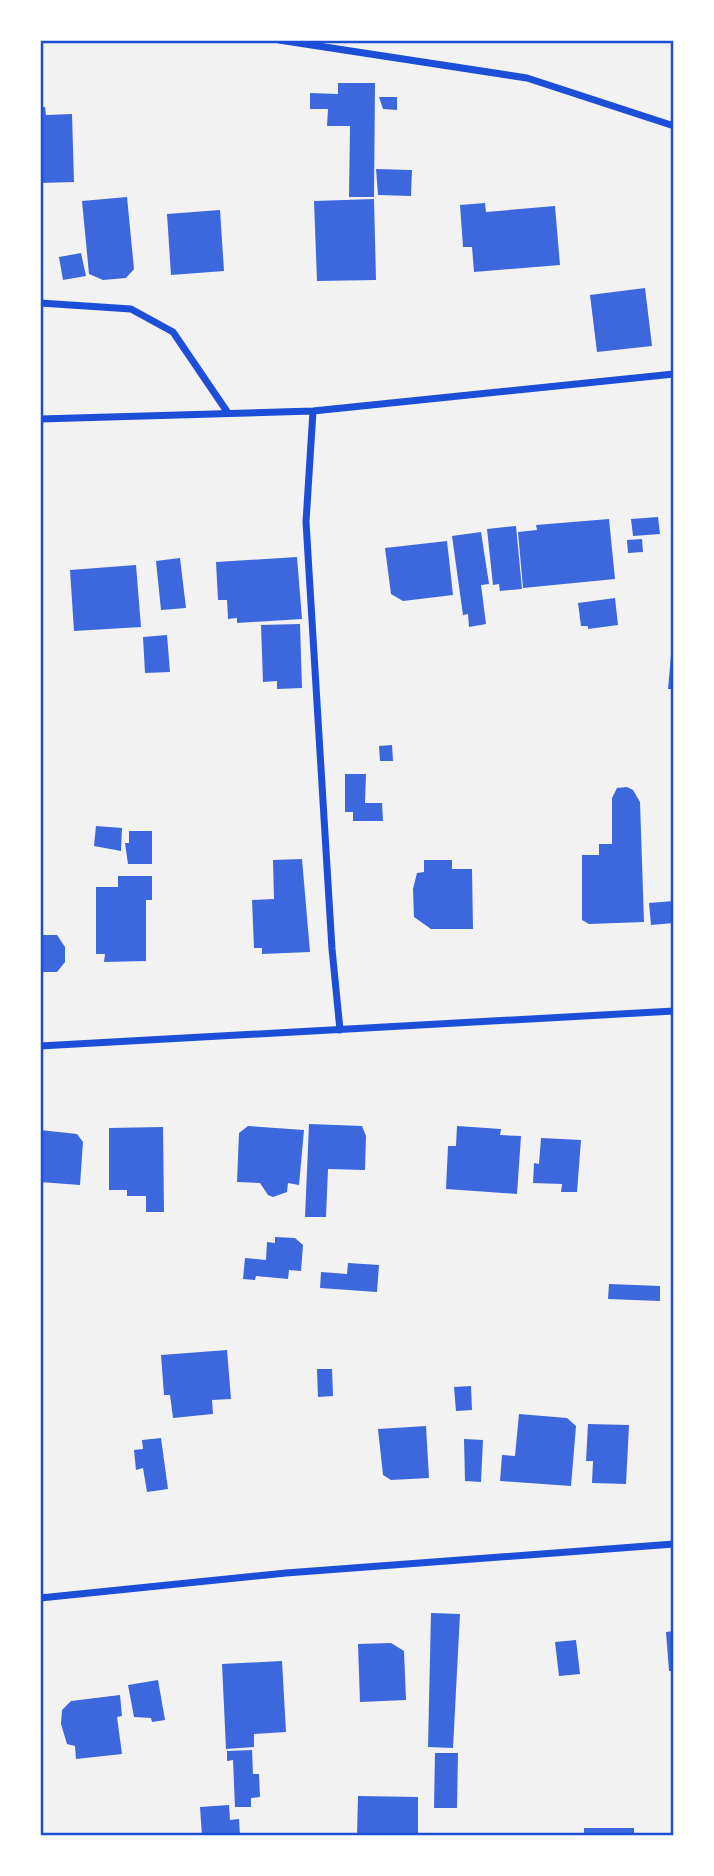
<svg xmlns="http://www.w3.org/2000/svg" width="714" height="1876" font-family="Rubik,sans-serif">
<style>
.building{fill:#3d67dc}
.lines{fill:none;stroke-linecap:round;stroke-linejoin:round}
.minor{stroke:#1d4ed8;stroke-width:7}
.neatline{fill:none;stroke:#1d4ed8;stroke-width:2.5}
</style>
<rect width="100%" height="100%" fill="#f2f2f2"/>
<path class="building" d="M338,83H375L374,197H349L350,126H327L328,109H310V93L338,94Z
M379,97H397V110L383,109Z
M40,107H45L46,115L72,114L74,182L40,183Z
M376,169L412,170L411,196L378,195Z
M127,197L134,269L126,278L103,280L89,274L82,201Z
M374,199L376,280L317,281L314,201Z
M485,203L486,212L555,206L560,265L474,272L472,247H463L460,205Z
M220,210L224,271L171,275L167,214Z
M81,253L86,276L63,280L59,257Z
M645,288L652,346L597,352L590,295Z
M658,517L660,534L633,536L631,519Z
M609,519L615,579L523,588L518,532L537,530L536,525Z
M516,526L522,589L500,591L499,584L493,585L487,529Z
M481,532L489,584L481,585L486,624L469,627L468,614L463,615L452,536Z
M642,539L643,552L628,553L627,540Z
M447,541L453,595L403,601L391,594L385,548Z
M297,557L302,619L237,623V618L228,619L227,600H218L216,562Z
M180,558L186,608L161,610L156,561Z
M136,565L141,627L74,631L70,570Z
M615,598L618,625L588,629V626H581L578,603Z
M300,624L302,688L277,689V681L263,682L261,625Z
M167,635L170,672L145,673L143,637Z
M672,644H674V689H668Z
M392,745L393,761H380L379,746Z
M345,774H366L365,803H382L383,821H353V812H345Z
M627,787L633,790L640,802L644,922L589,924L582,920V855H599V844H612V798L617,788Z
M96,826L122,828L121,851L94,846Z
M129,831H152V864H128L125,843H129Z
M302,859L310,952L262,954V948H254L252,900L274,899L273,860Z
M424,860H452V869H472L473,929H431L414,917L413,889L417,873L424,872Z
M118,876H152V900H146V961L104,962L105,954H96V887H118Z
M674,901V923L651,925L649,903Z
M40,935H57L65,947V962L57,972H40Z
M309,1124L362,1126L366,1136L365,1170L328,1169L326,1217H305Z
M248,1126L304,1130L299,1185L288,1183L287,1192L273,1197L268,1195L260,1183L237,1182L239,1133Z
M457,1126L501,1129L500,1135L521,1136L517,1194L446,1189L448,1146H456Z
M163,1127L164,1212H146V1196H127V1190H109V1128Z
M40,1130L77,1134L83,1142L80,1185L40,1182Z
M541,1138L581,1140L577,1192H561L562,1184L533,1183L534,1163L539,1164Z
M275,1237L295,1238L303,1245L301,1271L289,1270L288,1279L256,1276L255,1280L243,1279L245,1258L266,1260L267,1242L275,1243Z
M348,1263L379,1265L377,1292L320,1288L321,1272L347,1274Z
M609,1284L660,1286V1301L608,1299Z
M227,1350L231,1399L212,1400L213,1414L173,1418L170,1395H164L161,1355Z
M317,1369H332L333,1396L318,1397Z
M471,1386L472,1410L456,1411L454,1387Z
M519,1414L567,1418L576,1426L571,1486L500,1481L502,1455L515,1456Z
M588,1424L629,1425L626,1484L592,1483L593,1461H586Z
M426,1426L429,1478L391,1480L383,1475L378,1429Z
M161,1438L168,1489L147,1492L143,1468L136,1470L134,1450L143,1449L142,1440Z
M464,1439L483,1440L481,1482L465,1481Z
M431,1613L460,1614L453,1748L428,1747Z
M674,1631V1671H669L666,1632Z
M576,1640L580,1674L559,1676L555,1642Z
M391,1643L404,1651L406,1700L360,1702L358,1644Z
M282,1661L286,1732L254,1734V1747L226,1749L222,1664Z
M158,1680L165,1720L152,1722L151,1718L134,1717L128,1685Z
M120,1695L122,1716L117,1717L122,1754L76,1759L75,1746L67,1744L61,1724L62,1710L71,1701Z
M252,1750L253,1774H259L260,1797L251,1798V1807H235L233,1760L227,1761V1751Z
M435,1753H458L457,1808H434Z
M358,1796L418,1797V1836H357Z
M229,1805L230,1820L239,1819L240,1836H202L200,1807Z
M584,1828H634V1836H584Z"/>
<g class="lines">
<path class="minor" d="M279,40L527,78L674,126
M40,303L131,309L173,332L228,413
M313,411L306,522L332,949L340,1030
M40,419L313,411L674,374
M40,1046L674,1011
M40,1598L286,1573L674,1544"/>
</g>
<rect width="714" height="1876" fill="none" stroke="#ffffff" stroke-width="84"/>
<rect x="42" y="42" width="630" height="1792" class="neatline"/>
</svg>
